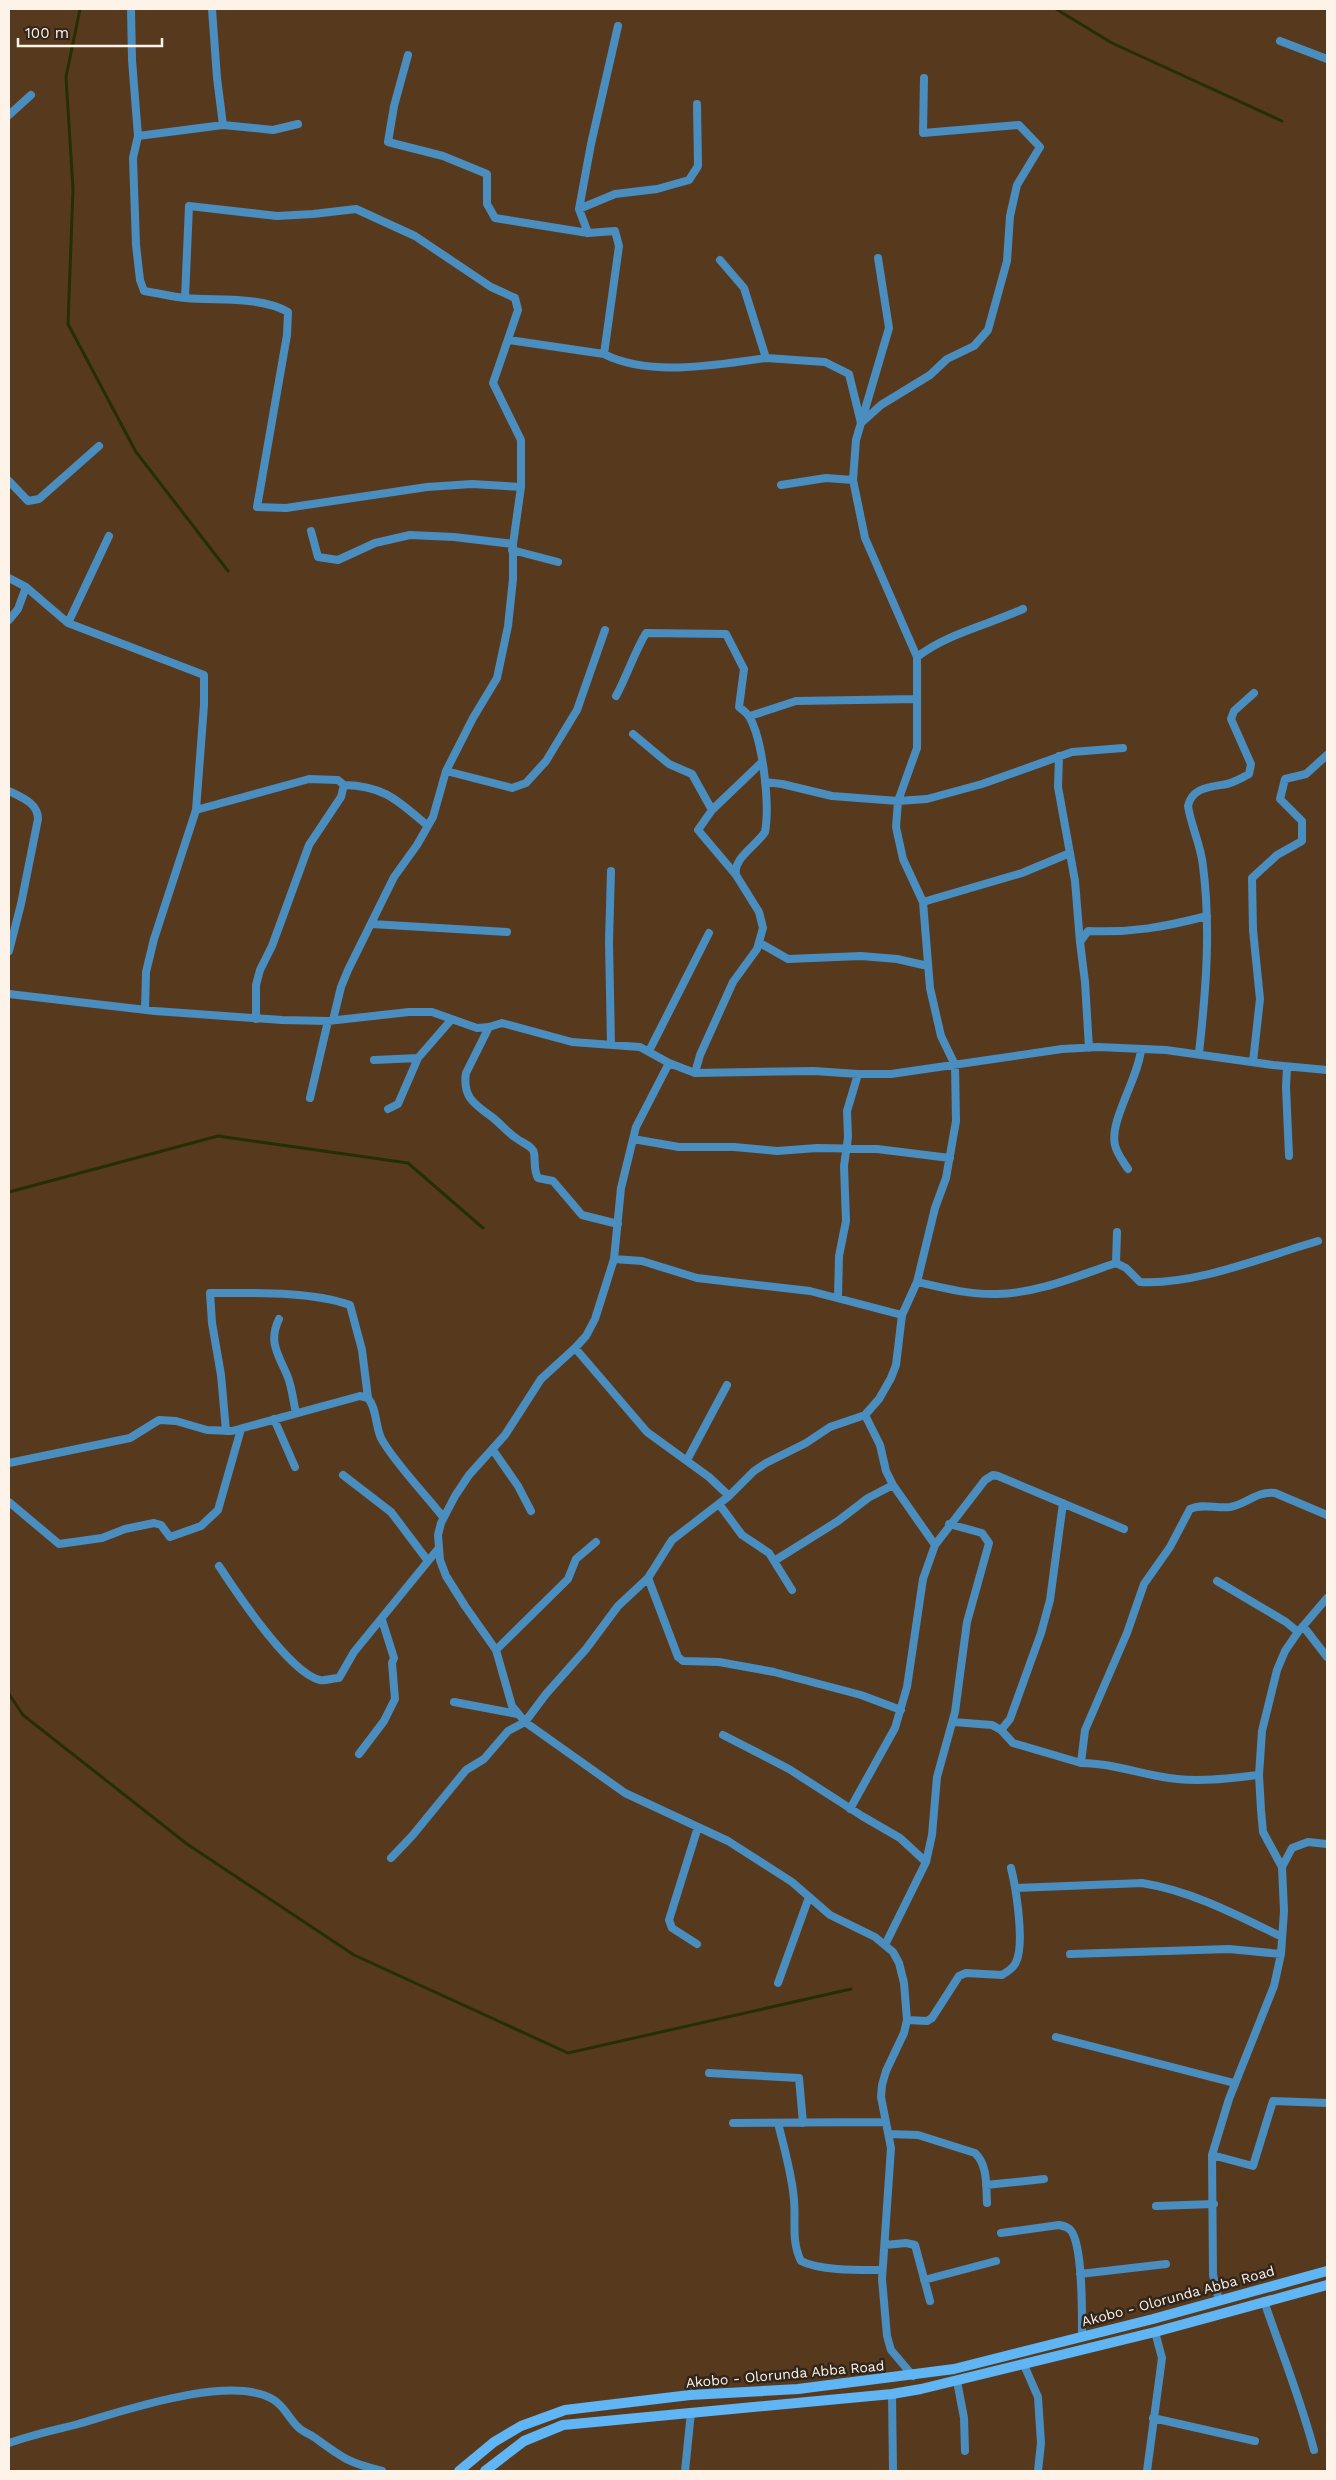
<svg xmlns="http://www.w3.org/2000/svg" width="1336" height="2480" font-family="'Work Sans',sans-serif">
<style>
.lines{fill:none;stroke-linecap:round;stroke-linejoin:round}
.stream{stroke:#252f03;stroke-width:3}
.street{stroke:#4a8dbf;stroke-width:8}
.secondary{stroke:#60b6f4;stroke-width:10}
.labels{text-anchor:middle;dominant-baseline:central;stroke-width:5;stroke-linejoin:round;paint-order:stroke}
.street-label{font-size:14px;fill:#fef3e9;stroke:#322519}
</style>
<rect width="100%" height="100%" fill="#573a1e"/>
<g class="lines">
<path class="stream" d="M80,9L66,77L73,189L68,324L136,452L228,571
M1056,9L1112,43L1282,121
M9,1192L218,1136L408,1163L483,1228
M9,1694L23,1715L187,1844L354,1955L568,2053L851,1989"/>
<path class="street" d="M131,9L132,60L138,136L133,158L136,245L140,280L144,291C158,293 172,297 186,298C217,301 260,296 288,312L287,335L257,507L286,508L427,487L472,484L521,487L513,544V579L508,626L497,678L473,718L446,771L433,817L417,845L394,877L348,970L341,987L333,1020
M212,9L217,78L223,125
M1280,41L1327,59
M408,55L394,106L388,142L443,156L487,174V204L495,218L588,233L615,231L619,246L604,354L509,340
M9,115L31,95
M138,136L223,125L273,130L298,124
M579,209L615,194L657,189L689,180L698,166L697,104
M588,233L579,209L591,144L618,26
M878,258L889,328L861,423L881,405L930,375L947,359L974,346L988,330L1007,261L1010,216L1017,185L1040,147L1019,125L923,133L924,78
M185,298L189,206L277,216L313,214L356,209L415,236L491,287L515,298L518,310L493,383L521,440V487
M604,354C648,377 718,365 766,358
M9,481L28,501L39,499L99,446
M781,485L826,478L853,480
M311,531L318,557L338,560L375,543L410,535L454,537L513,544
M512,550L558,562
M9,578L26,587L68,623L204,675V705L196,810L154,939L146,972L145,1010
M9,620L18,609L26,587
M68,623L109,536
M917,657C948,633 988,625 1023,609
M616,696C627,676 634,653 646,633L726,634L744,669L739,707C743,710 748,714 750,718C763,742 770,805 765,832C756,846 733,858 736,875L759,912L763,928L757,949L733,982L700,1055L695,1073
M750,716L796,701L917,699
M633,734L669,764L692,774L712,810
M1059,756L1058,787L1075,881L1080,942
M446,771L512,788L526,783L546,761L577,710L605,630
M765,782L782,784L832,796L898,801L927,799L982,784L1072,752L1123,748
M344,785C385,786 398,801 428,826
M9,791C21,797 38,803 38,819L21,904L9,951
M196,810L309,779L338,780L344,785L341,797L309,845L272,946L260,970L256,985V1019
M736,875L698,830L712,810L761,763
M923,902L1022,873L1070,853
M371,924L507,932
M760,943L788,959L861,956L897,959L928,966
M9,994L155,1011L282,1020L328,1021L409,1012H432L477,1028L489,1027L502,1023L572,1042L640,1047L669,1063L695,1073L814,1071L858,1074H891L1062,1049L1098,1047L1166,1050L1273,1065L1327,1070
M489,1027L466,1073C462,1098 476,1105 492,1117C501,1124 507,1132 516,1138C521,1142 528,1144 532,1149C537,1153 532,1168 538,1178L553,1181L582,1215L618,1224
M611,1045L609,941L611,871
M1089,1048L1085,982L1080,942L1088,931C1132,933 1164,927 1207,916
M649,1051L709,933
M1199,1053C1206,990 1211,929 1203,866C1201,845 1191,826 1188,806C1192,787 1211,787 1227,784C1235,782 1242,778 1249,774L1251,764L1231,719L1234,711L1254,693
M374,1060L418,1058L451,1020
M1253,1062L1260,999L1253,930L1252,878L1277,855L1302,841V821L1280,799L1285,779L1306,774L1327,755
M669,1063L636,1127L621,1188L614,1259L595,1319L586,1336L575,1348L541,1379L505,1435L469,1475L455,1496L441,1523L438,1535L440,1560L446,1576L465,1606L496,1650L512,1706L525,1722L625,1793L728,1841L792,1882L830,1915L875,1937L893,1952L899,1963L904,1983L907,2020L904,2033L886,2071L882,2085L881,2097L891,2148L882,2279L887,2336L891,2350L913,2376
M1287,1067L1286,1087L1289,1156
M310,1098L328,1021
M388,1109L398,1104L418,1058
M633,1139L679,1147H734L777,1151L817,1148L877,1149L950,1158
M1128,1169C1123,1161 1117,1154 1115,1145C1109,1121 1139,1077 1141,1049
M614,1259L642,1261L697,1278L810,1291L902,1315
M1116,1263L1126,1268L1140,1282C1197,1285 1263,1257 1318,1241
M917,1282C943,1288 971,1295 997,1294C1039,1293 1077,1276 1116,1263L1117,1232
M838,1297L839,1256L846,1221L844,1166L848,1137L847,1111L858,1074
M279,1319C268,1342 278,1354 287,1375C292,1386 293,1401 296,1413
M575,1348L647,1432L709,1477L729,1496
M865,1415L880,1445L886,1471L893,1485L935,1545
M274,1419L295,1467
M226,1431L221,1375L212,1323L210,1293C252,1293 311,1291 350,1305L362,1350L368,1398
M493,1450L518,1486L531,1511
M687,1460L727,1385
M9,1463L130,1438L159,1420L176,1421L207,1430L232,1431L360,1396L368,1398C377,1409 375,1425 381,1438C393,1461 426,1495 443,1517
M343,1475L391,1512L428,1561
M9,1502L59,1544L102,1538L125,1529L154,1523L161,1525L170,1537L201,1526L218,1510L241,1429
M719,1504L742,1535L769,1553L792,1590
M774,1561L838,1521L868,1498L893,1485
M219,1566C236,1592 290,1673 320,1680C325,1681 334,1678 339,1678L354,1652L438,1549
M648,1578L678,1657L683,1661L719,1662L774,1672L861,1695L901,1710
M1217,1581L1286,1622L1298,1632
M1303,1626L1327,1657
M496,1650L568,1579L576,1559L596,1542
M454,1702L517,1714
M953,1722L992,1725L1001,1730L1013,1743L1081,1763
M1001,1730L1010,1719L1041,1633L1050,1600L1063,1503
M723,1735L789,1769L862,1816L900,1838L926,1862
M359,1754L384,1721L395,1699L392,1663L394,1658L382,1620
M1259,1775C1231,1778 1204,1782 1177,1779C1144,1776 1114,1763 1081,1763L1085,1730L1127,1633L1144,1584L1170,1547L1190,1509C1203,1503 1216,1509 1230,1507C1247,1504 1256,1491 1275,1493L1327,1515
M850,1809L895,1728L907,1687L923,1579L935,1545L985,1480L993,1475L998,1476L1124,1529
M391,1858L412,1836L466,1770L484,1759L508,1731L525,1722L546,1694L586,1649L618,1606L648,1578L672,1540L729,1496L754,1471L766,1463L806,1443L830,1427L865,1415L879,1399L891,1378L896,1365L902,1315L917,1282L935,1208L946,1178L956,1121L955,1065L941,1036L930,988L923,902L903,859L896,827L898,801L917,748V657L865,538L853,480L856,440L861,423L849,374L825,362L766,358L744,288L720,260
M1282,1867L1292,1848L1308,1842L1327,1844
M1016,1888L1142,1883C1192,1891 1237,1915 1282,1937
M697,1944L672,1928L669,1920L698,1827
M885,1945L926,1862L932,1835L937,1777L955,1712L967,1622L989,1543L982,1533L949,1524
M1070,1954L1229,1949L1281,1954
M778,1983L809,1897
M907,2020L927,2021L932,2018L959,1976L966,1973L1002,1975C1007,1972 1014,1968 1016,1962C1025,1944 1016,1888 1011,1868
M1056,2037L1234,2083
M709,2073L799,2078L803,2123
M733,2123L885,2122
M778,2123C784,2148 792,2174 794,2200C796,2222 791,2241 801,2261C820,2271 861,2270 882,2270
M889,2134L918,2135L975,2153C988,2165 986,2186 987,2203
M1212,2155L1253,2166L1273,2101L1327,2103
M986,2185L1044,2179
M1156,2206L1214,2204
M1001,2233L1059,2225C1064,2226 1069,2227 1072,2232C1083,2251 1082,2313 1082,2337
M885,2245L906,2243L915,2245L930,2301
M1080,2274L1166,2264
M924,2280L996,2261
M1219,2301L1213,2275L1212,2155L1229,2099L1274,1986L1281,1954L1284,1911L1282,1867L1263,1832L1261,1810L1259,1775L1262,1731L1277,1670L1285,1651L1298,1632L1327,1598
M1264,2301C1281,2351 1301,2400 1314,2450
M1024,2365L1038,2397L1041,2443L1038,2471
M957,2381L964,2418L965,2451
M892,2394L893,2471
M1153,2418L1255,2441
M9,2443C31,2435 55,2430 78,2424C123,2411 232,2373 274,2400C285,2407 289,2419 299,2428C305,2433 312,2435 318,2440C344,2459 350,2463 382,2471
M685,2471L691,2412
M1147,2471L1162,2358L1155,2332"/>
<path class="secondary" d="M459,2471L494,2442L521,2426L565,2410L690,2395L798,2389L954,2369L1153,2319L1327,2271
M485,2471L524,2441L563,2425L892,2394L921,2389L1155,2332L1327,2285"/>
</g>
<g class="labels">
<g class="street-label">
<text transform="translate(1178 2296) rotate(-15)">Akobo - Olorunda Abba Road</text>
<text transform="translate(785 2374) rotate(-5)">Akobo - Olorunda Abba Road</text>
</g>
</g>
<rect width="1336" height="2480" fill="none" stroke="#fef3e9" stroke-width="20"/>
<path d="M18 38v8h144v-8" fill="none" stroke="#fef3e9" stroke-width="2.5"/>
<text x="25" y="38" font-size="15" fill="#fef3e9" stroke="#322519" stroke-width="4" paint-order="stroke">100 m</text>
</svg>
